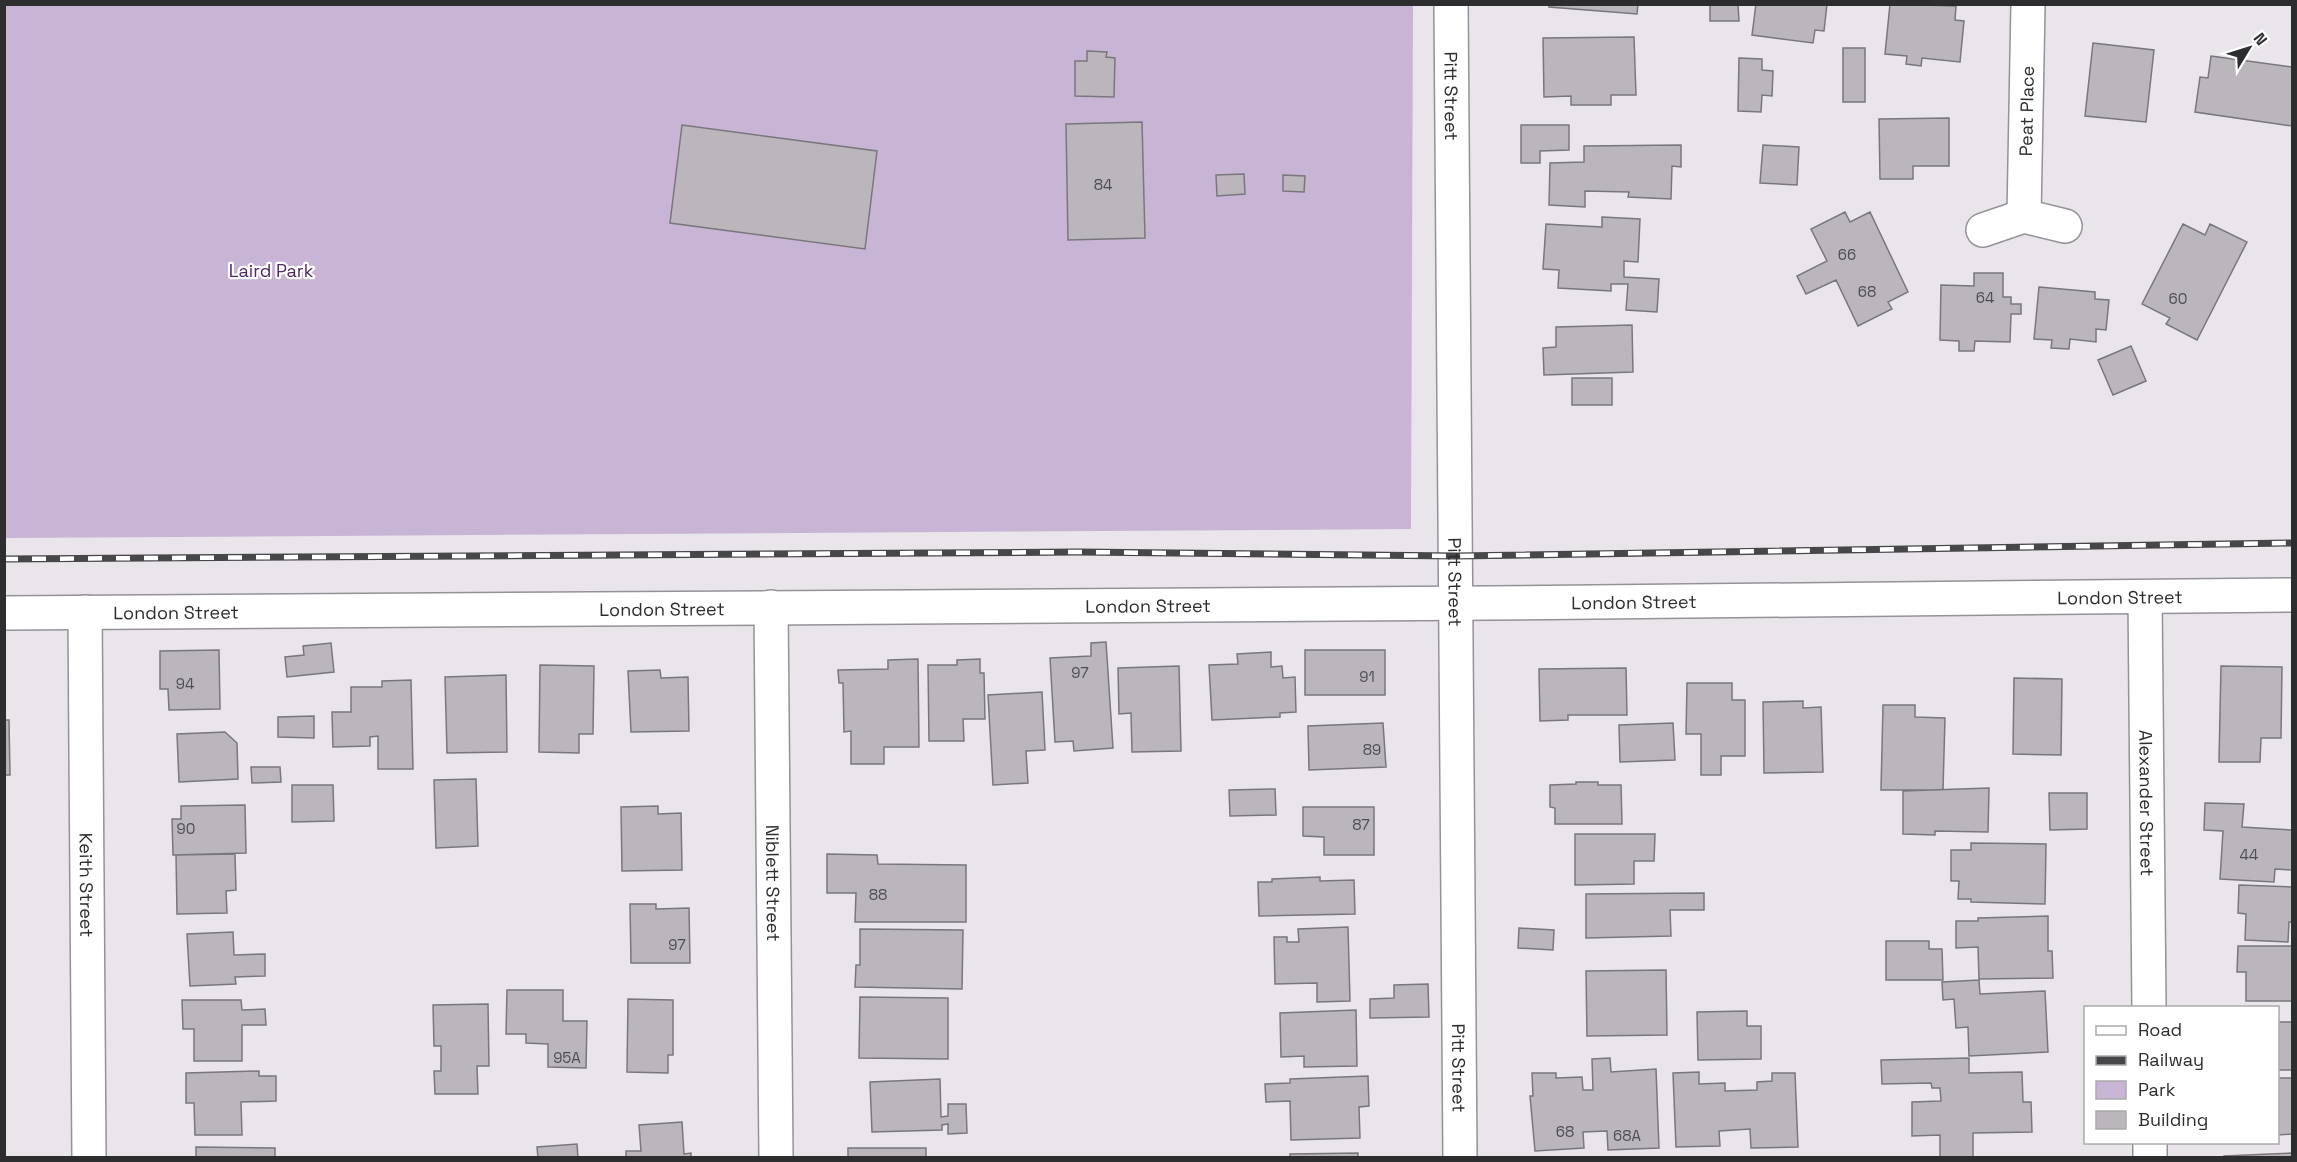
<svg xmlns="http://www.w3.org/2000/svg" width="2297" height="1162" font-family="'Space Grotesk',sans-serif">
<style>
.green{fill:#c8b4d5}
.building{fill:#bab6bc;stroke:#7a777c;stroke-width:1.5}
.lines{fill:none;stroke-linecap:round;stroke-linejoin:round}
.minor-casing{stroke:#959297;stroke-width:36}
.minor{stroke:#fff;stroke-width:33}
.rail-casing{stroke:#474649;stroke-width:7}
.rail{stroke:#fff;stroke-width:4.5;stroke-dasharray:14;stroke-linecap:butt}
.labels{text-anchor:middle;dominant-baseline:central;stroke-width:4.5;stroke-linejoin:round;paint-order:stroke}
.number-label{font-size:15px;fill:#504e52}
.street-label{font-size:18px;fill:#2d2c2e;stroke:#fff}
.park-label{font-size:18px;fill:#4e2763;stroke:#fff}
</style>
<rect width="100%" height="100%" fill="#e9e5eb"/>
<path class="green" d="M4,5H1413L1411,529L5,538Z"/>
<path class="building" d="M1549,4H1638L1637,14L1549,7Z
M1710,4H1738L1739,21H1710Z
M1756,4H1827L1824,31L1815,30L1813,43L1752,35Z
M1890,4L1956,6L1955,20L1964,21L1960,62L1922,58L1921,66L1906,64L1907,56L1885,54Z
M1634,37L1636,95H1611V105H1571V96L1544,97L1543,38Z
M2093,43L2154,50L2146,122L2085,116Z
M1843,48H1865V102H1843Z
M1087,51L1107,52L1106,57L1115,58L1114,97L1075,96V61H1087Z
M2211,56L2292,67V126L2195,112L2200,77L2208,78Z
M1739,58L1762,59V70L1773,71L1772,96L1762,95L1761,112L1738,111Z
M1949,118V166H1913V179H1880L1879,119Z
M1142,122L1145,238L1068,240L1066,124Z
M682,125L877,151L865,249L670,223Z
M1521,125H1569V150L1540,151V163H1521Z
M1681,145V167L1672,166L1671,199L1628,197L1629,192L1585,191V207L1549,205L1550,163L1584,162V146Z
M1763,145L1799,147L1797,185L1760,183Z
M1244,174L1245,194L1217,196L1216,175Z
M1283,175L1305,176L1304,192L1283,191Z
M1845,212L1850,222L1870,212L1908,292L1888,302L1892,309L1858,326L1836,280L1806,294L1797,276L1827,261L1811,229Z
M1602,217L1640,219L1638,262L1624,261V277L1659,279L1657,312L1626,310L1628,284H1611V291L1558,288L1559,270L1543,269L1546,224L1602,227Z
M2183,224L2205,235L2210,224L2247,242L2197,340L2166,324L2170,318L2142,304Z
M1974,273H2003V297H2011V304H2021V314H2011L2010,342L1975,341L1974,351H1959V341L1940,340L1941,285L1974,286Z
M2039,287L2095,292V299L2109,300L2106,330L2096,329V342L2070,339L2069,349L2051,348L2052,340L2034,339Z
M1632,325L1633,372L1544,375L1543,348L1556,347V327Z
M2131,346L2146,381L2113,395L2098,360Z
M1572,378H1612V405H1572Z
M1106,642L1113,748L1074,751L1073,741L1055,742L1050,658L1091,656V643Z
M331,643L334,672L287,677L285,657L304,655L303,646Z
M219,650L220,709L169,710L168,689H160V651Z
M1305,650H1385V695H1305Z
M1271,652V667L1282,666L1283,678L1295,677L1296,712L1280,713V717L1212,720L1209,665L1238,664L1237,654Z
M918,659L919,747H884V764H851V731L844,732L843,683H839L838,670L888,669V660Z
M980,659V673H984L985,719H963L964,741H929L928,665H957V660Z
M540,665L594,666L593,734H579V753L539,752Z
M1179,666L1181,751L1132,752L1131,713L1119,714L1118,668Z
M2221,666L2282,667L2281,738H2261L2260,762H2219Z
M1626,668L1627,715H1568V720L1540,721L1539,669Z
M660,670L661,678L688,677L689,731L631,732L628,671Z
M506,675L507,752L447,753L445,677Z
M2014,678L2062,679L2061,755L2013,754Z
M411,680L413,769H378V736L370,737V746L333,747L332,712H351V687H382V681Z
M1687,683H1732V700H1745V756H1721V775H1701V734H1686Z
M1042,692L1045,750L1026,751L1028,783L993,785L988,695Z
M1803,701V708L1821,707L1823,772L1764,773L1763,702Z
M1883,705H1915V717L1945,718L1943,790H1881Z
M314,716V738L278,737V717Z
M4,720H9L10,775H4Z
M1383,723L1386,767L1309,770L1308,726Z
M1673,723L1675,760L1620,762L1619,725Z
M225,732L237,743L238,779L179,782L177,734Z
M251,767H280L281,782L252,783Z
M476,779L478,846L436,848L434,780Z
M1576,782H1598V785H1621L1622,824H1555V808L1550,807V785L1576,784Z
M292,785H333L334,821L292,822Z
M1989,788L1988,832L1935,831V835L1903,834V791Z
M1275,789L1276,815L1230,816L1229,790Z
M2049,793H2087V829L2050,830Z
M2205,803L2244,804L2242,827L2292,830V870L2275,869L2274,882L2220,879L2223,831L2204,830Z
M245,805L246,853L173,855L172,819H181V806Z
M658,806V814L681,813L682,870L622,871L621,807Z
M1303,807H1374V855H1324V837L1303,836Z
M1575,834H1655L1654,861H1634V884L1575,885Z
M1971,843L2046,844L2045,904L1971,902V899H1958L1959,881H1951V850H1971Z
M235,854L236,890L226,891L227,913L177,914L176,855Z
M827,854L877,855L878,864L966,865V922H855L856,893H827Z
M1320,877V881L1354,880L1355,914L1259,916L1258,882H1272V879Z
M2239,885L2292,887V922H2289L2288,942L2245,940L2246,914L2238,913Z
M1704,893V910H1670L1671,936L1586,938V894Z
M630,904H656V909L689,908L690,963H631Z
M2048,916V951H2052L2053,978L1979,979L1978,947L1956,948V921H1978V918Z
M1348,927L1350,1001L1317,1002V983L1275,984L1274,937H1287V942H1299L1298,929Z
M1519,928L1554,930L1553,950L1518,948Z
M860,929L963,930L962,989L855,987L856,965H860Z
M233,932L234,955L265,954V976L235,977L236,984L190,986L187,934Z
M1886,941H1929V949H1942L1943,980H1886Z
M2238,946H2292V1001H2246V972H2237Z
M1666,970L1667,1035L1587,1036L1586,971Z
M1979,980L1980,994L2045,991L2048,1052L1969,1056L1968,1027L1956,1028L1954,999L1943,1000L1942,982Z
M1428,984L1429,1017L1370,1018V999L1394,998V985Z
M507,990H563V1021H587L586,1068L548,1067V1044L526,1043V1034H506Z
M860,997L948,998V1059L859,1058Z
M628,999L673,1000V1055H668V1073L627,1072Z
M182,1000H241L242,1010L265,1009L266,1025H242V1061H194V1029H183Z
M488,1004L489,1066H477L478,1094H435L434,1071H441V1046H434L433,1005Z
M1356,1010L1357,1066L1304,1067V1056L1281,1057L1280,1013Z
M1747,1011V1026H1761V1059L1698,1060L1697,1012Z
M2278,1022H2292V1070H2278Z
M1610,1058L1611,1072L1656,1069L1659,1148L1608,1150L1607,1131L1583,1132L1584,1148L1535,1151L1530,1096H1533L1532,1073H1556V1078L1582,1077L1583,1090H1593L1592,1059Z
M1969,1058V1073L2022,1072L2023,1102H2031L2032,1132L1973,1133V1158H1940V1135L1912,1136V1102L1941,1101L1940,1088H1932L1931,1083L1882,1084L1881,1060Z
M259,1071V1076H276V1101L241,1102L242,1135H195L194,1103H186V1073Z
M1699,1072V1084L1725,1083V1091L1757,1090V1082L1772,1081V1073H1795L1798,1147L1751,1148L1750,1129L1719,1131L1720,1146L1676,1147L1673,1073Z
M1368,1076L1369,1106L1359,1107L1360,1138L1291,1140L1290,1101L1266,1102L1265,1084L1290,1083V1079Z
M2278,1078H2292V1134L2278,1135Z
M940,1079L941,1117L948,1116V1104H966L967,1133L948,1134V1124L942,1125V1130L872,1132L870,1082Z
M682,1122L684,1154L691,1153V1158H626V1151H641L639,1125Z
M577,1144L578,1158H538L537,1147Z
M196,1147L275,1148V1158H196Z
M848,1148H926V1158H848Z
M1358,1153V1158H1290V1154Z
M2292,1153V1158H2224V1156Z"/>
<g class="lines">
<g class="minor-casing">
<g id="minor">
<path id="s1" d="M1451,4L1460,1158"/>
<path id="s2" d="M2024,216L2028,4"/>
<path d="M1983,230L2024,216L2065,226"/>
<path id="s3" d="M2145,597L2149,1008"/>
<path id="s4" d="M771,607L776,1158"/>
<path id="s5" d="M85,612L89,1158"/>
<path id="s6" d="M4,613L1490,603L2292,595"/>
<path d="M2150,1142V1158"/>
</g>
</g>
<use href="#minor" class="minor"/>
<g class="rail-casing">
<path id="rail" d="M4,559L1078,552L1456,556L2292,543"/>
</g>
<use href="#rail" class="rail"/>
</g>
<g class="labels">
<g class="number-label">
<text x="1103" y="184">84</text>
<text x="1847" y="254">66</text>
<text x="1867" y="291">68</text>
<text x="1985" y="297">64</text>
<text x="2178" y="298">60</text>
<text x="1080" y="672">97</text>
<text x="1367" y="676">91</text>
<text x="185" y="683">94</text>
<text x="1372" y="749">89</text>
<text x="1361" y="824">87</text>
<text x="186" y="828">90</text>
<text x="2249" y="854">44</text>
<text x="878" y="894">88</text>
<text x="677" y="944">97</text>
<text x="567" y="1057">95A</text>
<text x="1565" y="1131">68</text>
<text x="1627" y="1135">68A</text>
</g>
<g class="street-label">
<text stroke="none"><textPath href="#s1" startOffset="92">Pitt Street</textPath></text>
<text stroke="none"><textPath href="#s2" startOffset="105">Peat Place</textPath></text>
<text stroke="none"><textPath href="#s1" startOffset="578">Pitt Street</textPath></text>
<text stroke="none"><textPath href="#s6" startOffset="2116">London Street</textPath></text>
<text stroke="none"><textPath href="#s6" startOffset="1630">London Street</textPath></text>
<text stroke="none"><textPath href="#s6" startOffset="1144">London Street</textPath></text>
<text stroke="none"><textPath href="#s6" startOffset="658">London Street</textPath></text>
<text stroke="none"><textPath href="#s6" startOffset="172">London Street</textPath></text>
<text stroke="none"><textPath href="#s3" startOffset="206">Alexander Street</textPath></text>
<text stroke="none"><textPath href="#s4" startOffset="276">Niblett Street</textPath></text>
<text stroke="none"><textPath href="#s5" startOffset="273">Keith Street</textPath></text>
<text stroke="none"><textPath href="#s1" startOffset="1064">Pitt Street</textPath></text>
</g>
<g class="park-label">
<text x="271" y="270">Laird Park</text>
</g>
</g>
<rect width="2297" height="1162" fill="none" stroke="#2d2c2e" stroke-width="12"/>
<rect x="2084" y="1006" width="195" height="138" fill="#ffffff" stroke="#ababab" stroke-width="1.5"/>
<rect x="2096" y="1026" width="30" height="9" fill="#ffffff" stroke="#ababab" stroke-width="1.5"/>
<text x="2138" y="1036" font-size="18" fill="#2d2c2e">Road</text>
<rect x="2096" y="1056" width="30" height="9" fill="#474649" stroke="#ababab" stroke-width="1.5"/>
<text x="2138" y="1066" font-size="18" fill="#2d2c2e">Railway</text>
<rect x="2096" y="1081" width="30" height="18" fill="#c8b4d5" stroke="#ababab" stroke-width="1.5"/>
<text x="2138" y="1096" font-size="18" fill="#2d2c2e">Park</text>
<rect x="2096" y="1111" width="30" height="18" fill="#bab6bc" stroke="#ababab" stroke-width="1.5"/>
<text x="2138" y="1126" font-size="18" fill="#2d2c2e">Building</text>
<g transform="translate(2249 48) rotate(52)" stroke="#ffffff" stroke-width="4.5" paint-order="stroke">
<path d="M0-4.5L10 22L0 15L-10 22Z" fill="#2d2c2e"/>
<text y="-9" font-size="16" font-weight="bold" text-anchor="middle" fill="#2d2c2e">N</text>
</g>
</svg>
